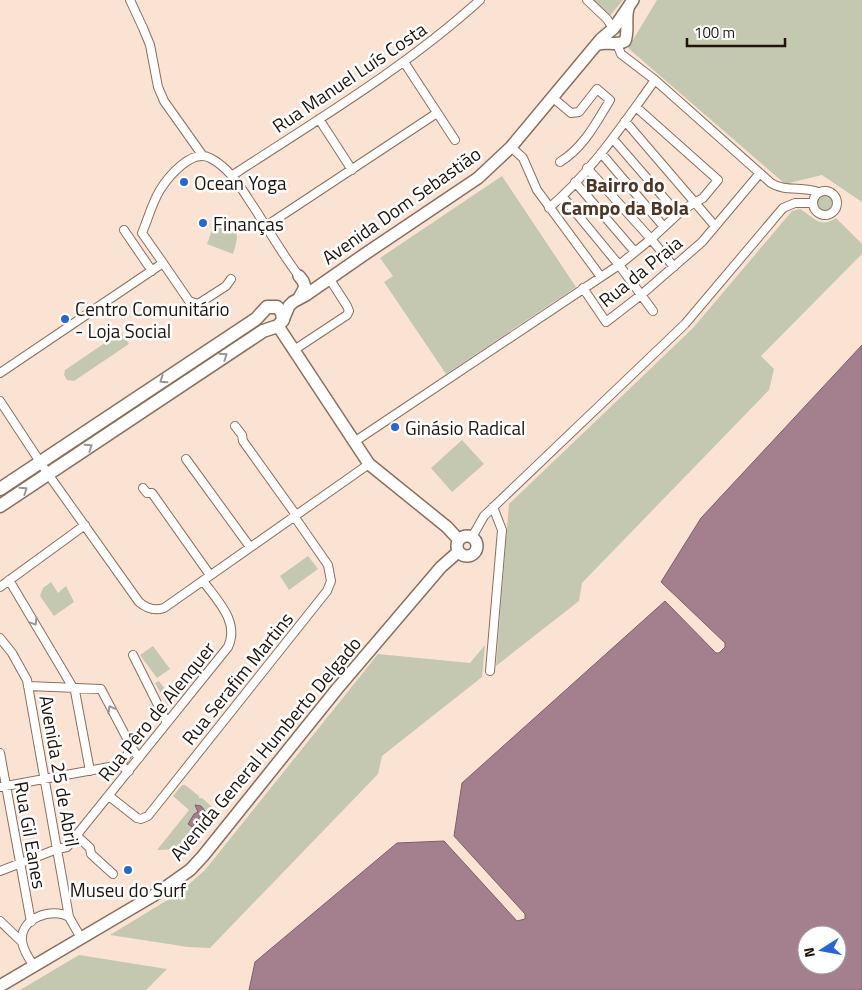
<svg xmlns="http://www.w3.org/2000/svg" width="862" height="990" font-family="'Titillium Web',sans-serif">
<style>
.green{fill:#c4c8b0}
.water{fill:#a4808e;stroke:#7c6067;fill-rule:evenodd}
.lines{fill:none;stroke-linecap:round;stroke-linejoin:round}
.street-casing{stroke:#8a6f5e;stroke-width:10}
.secondary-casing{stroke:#8a6f5e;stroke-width:14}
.primary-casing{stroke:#8a6f5e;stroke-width:15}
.street{stroke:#fff;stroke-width:8}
.secondary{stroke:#fff;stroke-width:11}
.primary{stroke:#fff;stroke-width:12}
.oneway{stroke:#9a9592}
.poi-dot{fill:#2a66d3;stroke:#fff;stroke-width:2}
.labels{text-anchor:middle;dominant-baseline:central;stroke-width:5;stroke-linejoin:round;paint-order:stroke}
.street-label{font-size:19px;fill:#1e140d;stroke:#fff}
.poi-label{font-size:19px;fill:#1e140d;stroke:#fff;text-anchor:start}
.neighbourhood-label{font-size:20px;font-weight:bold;fill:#4e3626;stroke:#fff}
</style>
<rect width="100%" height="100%" fill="#fbe3d3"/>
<path class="green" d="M590,0H623L609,17Z
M657,0H862V202L822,175L785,184L628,48Z
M502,176L576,287L446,374L384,282L393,276L380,258Z
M815 203a10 10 0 1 1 20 0a10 10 0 1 1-20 0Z
M800,209C814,217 819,229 836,218L862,244V254L761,356L774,369L769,390L582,583L579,601L496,666L509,504L693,328L792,211Z
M215,222C238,230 241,229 233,254L207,244Z
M121,332L129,344L74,381L67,380L64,375L65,370Z
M462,440L484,464L452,492L431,468Z
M308,556L318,569L289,590L280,576Z
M51,582L58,593L66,586L74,602L54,616L40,596L43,588Z
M485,645L482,677L382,756L378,774L210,948L188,947L110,935L179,893L205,870L378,654L470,663Z
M153,646L170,669L157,678L140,655Z
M189,674V679L168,706L155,683L159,681L167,692L182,683L181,679Z
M182,785H185L199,796V798H202L211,806L212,813L180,849L157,850L189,810L173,796Z
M79,955L167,969L146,990H20Z"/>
<path class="water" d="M862,345V990H249L255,962L397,843L444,841L517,921L525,919V914L454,836L462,783L665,601L716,653H719L725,647V643L661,582L701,518ZM807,935H837V965H807Z
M195,805L201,806L205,811L192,827L188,824L194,814L198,812Z"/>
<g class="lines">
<g class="street-casing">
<path id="street" d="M130,0L143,28L150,45L158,87L164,101L203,156
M587,0L607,19L613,28
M617,44L621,54L655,80L771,183C784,192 803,186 818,192
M404,62L455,140
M552,97L571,113L579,112L597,89L610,100C596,123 584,147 560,162
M319,119L352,170
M625,121L715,226
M613,139L678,214
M511,147L523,158L537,190L601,277
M601,153L664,227
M587,168L651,239L674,267
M233,175C317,120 405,68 480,0
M575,182L635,252
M813 203a12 12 0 1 1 24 0a12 12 0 1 1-24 0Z
M563,197L619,265L653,311
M549,208C591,173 623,124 655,80
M266,226L437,113
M124,230L152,271
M163,263L142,233C148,219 152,203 160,190C168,177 192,148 210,158C230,168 241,188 253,206C268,229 282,254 299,276
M583,288L606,322L641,295L702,242L760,173
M294,350L347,315L349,311L347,306L329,278
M0,373L163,263L189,301L198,304L226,286L231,279
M0,401L48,474L139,602C146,608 155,611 164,608L369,464
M235,426L242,435L243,441L296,515
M354,442L619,265L651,239L678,214L689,206L703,198L718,180L636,107
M186,459L250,547
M143,488L147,493H152L210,575
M472,537L484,516L685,324L783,208L795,203H812
M9,580L75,691L90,771
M0,587L85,525
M0,638L12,653L27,680L69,917
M133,655L167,723
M490,671L502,530L493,507
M28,686L101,689L132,748L139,758
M0,753L31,922
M120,765L132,748
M0,787L120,765L129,771
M109,796L137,818L141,819L148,816L327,591L331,581L328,565L294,516
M77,836L90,848L91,854L113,874
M0,871L57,849L67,847L228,647C240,622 217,600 203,581
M0,921L22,942
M34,966C29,959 23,950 22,941C20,918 52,907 69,917L81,938"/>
</g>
<g class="secondary-casing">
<path id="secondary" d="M596,45C606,40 616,47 625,41C629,32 625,19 628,9
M299,276L303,281L305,287L299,298
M283,320L289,306L293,302L306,295L365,254L478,178L511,147L601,39L614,28L633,0
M278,326L369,464L447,527L458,539
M457 546a10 10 0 1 1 20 0a10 10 0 1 1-20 0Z
M0,986L156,894L190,870L203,856L337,689L441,567L458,552"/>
</g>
<g class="primary-casing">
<path id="primary" d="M0,489L256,319L267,307H277L282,312L283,320L278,326L263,331L0,506"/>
</g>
<use href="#street" class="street"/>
<use href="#secondary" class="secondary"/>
<use href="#primary" class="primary"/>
</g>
<defs><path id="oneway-chevron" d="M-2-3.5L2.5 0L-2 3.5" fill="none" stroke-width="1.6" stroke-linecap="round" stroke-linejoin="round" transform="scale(1.25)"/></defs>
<g class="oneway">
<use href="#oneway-chevron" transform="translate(224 356) rotate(-34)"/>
<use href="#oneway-chevron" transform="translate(163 380) rotate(146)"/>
<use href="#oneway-chevron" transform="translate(89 447) rotate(-34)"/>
<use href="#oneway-chevron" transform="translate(24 490) rotate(-34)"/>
<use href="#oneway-chevron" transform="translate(34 622) rotate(59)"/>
<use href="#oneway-chevron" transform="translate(111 709) rotate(-118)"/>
</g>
<g class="poi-dot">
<circle cx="184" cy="182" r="5"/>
<circle cx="203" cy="223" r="5"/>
<circle cx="65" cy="319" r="5"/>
<circle cx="395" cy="427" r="5"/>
<circle cx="128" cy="870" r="5"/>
</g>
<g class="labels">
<g class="street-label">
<text transform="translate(349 77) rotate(-34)">Rua Manuel Luís Costa</text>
<text transform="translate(401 205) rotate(-35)">Avenida Dom Sebastião</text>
<text transform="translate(640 271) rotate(-39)">Rua da Praia</text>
<text transform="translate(237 678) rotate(-51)">Rua Serafim Martins</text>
<text transform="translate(156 711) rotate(-51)">Rua Pêro de Alenquer</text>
<text transform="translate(265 748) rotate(-50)">Avenida General Humberto Delgado</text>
<text transform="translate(60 771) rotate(80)">Avenida 25 de Abril</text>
<text transform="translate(31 835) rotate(80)">Rua Gil Eanes</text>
</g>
<g class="poi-label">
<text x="194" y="182">Ocean Yoga</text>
<text x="213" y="223">Finanças</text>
<text x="75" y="308">Centro Comunitário<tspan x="75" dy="22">- Loja Social</tspan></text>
<text x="405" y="427">Ginásio Radical</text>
<text x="128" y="889" text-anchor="middle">Museu do Surf</text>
</g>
<g class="neighbourhood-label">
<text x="625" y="184">Bairro do<tspan x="625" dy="23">Campo da Bola</tspan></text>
</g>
</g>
<g transform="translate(822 950) rotate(259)"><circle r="24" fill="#ffffff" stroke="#a5a19e"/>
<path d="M0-4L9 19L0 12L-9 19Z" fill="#2a66d3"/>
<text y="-8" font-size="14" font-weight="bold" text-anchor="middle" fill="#1e140d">N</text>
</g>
<path d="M687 38v8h98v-8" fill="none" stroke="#1e140d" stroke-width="2.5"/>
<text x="694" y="38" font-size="15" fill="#1e140d" stroke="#ffffff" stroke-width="4" paint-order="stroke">100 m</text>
</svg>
